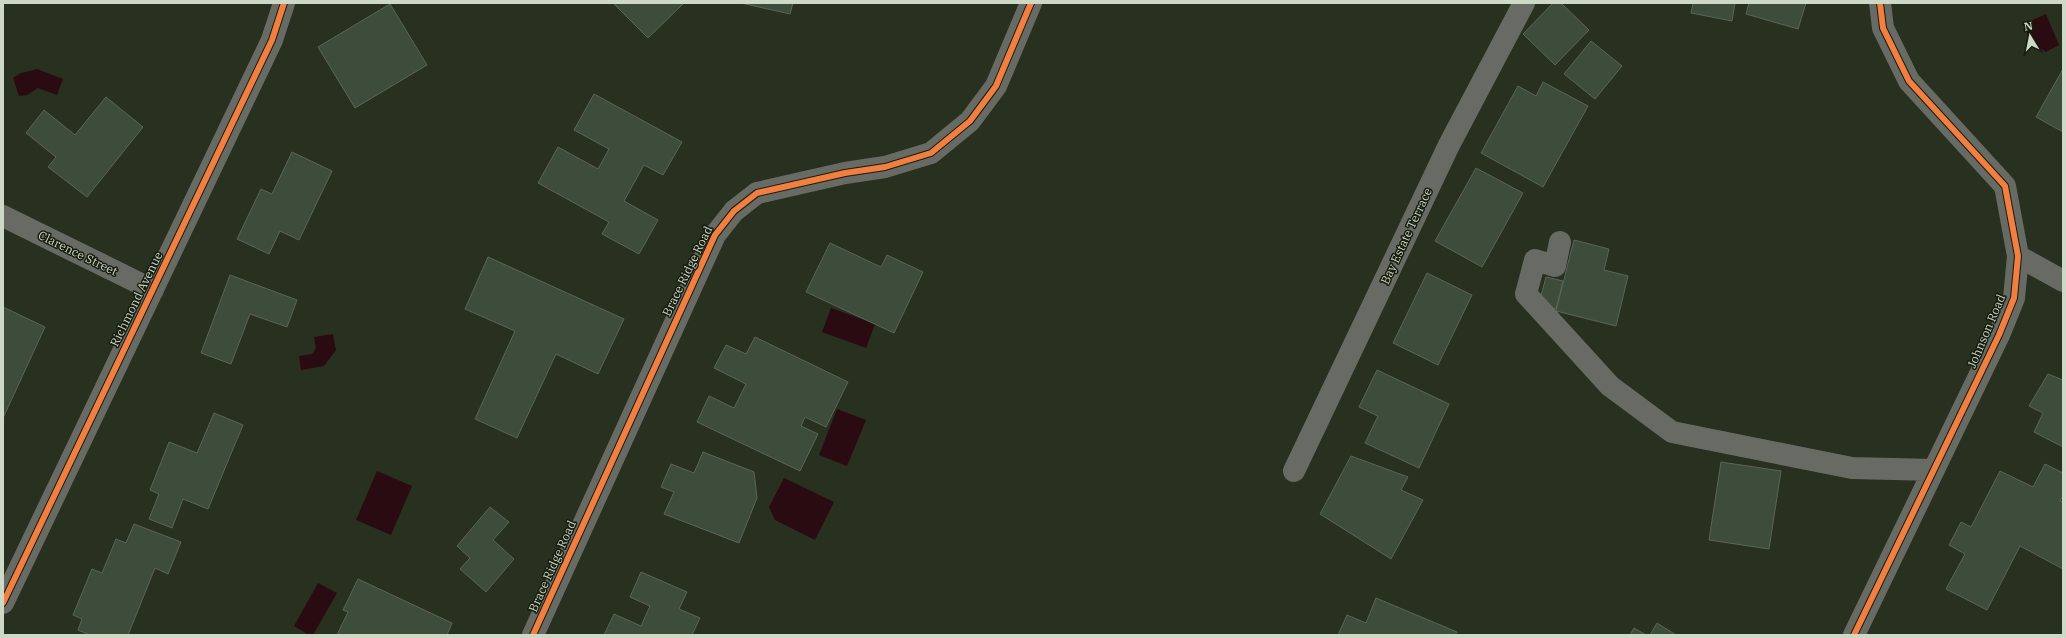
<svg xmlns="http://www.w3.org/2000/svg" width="2066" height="638" font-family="'IBM Plex Serif',serif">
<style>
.water{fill:#2a0b11}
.building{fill:#3e4c3c;stroke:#5b6558}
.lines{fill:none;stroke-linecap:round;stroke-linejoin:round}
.minor{stroke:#676b64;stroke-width:22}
.cycleway-casing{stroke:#161c0f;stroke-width:8}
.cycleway{stroke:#f27e40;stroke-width:6}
.labels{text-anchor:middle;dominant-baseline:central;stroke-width:3;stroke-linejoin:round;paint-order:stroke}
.street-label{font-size:12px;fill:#ced8c6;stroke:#161c0f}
</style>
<rect width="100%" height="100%" fill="#283020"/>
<path class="water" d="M2046,14L2059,45L2046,52L2028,41L2026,23Z
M37,69L63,79L57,95L38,88L27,95L19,96L13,78L21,73Z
M831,308L875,324L866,348L822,332Z
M333,334L336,350L324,366L301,370L299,356L312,354L316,348L314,337Z
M837,409L866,420L847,466L819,455Z
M377,471L412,486L391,535L356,520Z
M784,478L834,502L815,540L775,520L769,507Z
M318,583L337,593L313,635H309L294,626Z"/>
<path class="building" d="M613,3H684L648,38Z
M741,3H793L790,14Z
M1553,3H1561L1589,30L1555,65L1523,34Z
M1693,3H1735L1732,21L1691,13Z
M1749,3H1806L1798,29L1746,14Z
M390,4L427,65L355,108L318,47Z
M1591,41L1622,66L1595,99L1564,74Z
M2063,69V132L2036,117Z
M1543,82L1588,106L1543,187L1481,153L1518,86L1536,96Z
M594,94L682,142L663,175L644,165L624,201L658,220L639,254L602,234L609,222L538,183L558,147L598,169L609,149L574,130Z
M106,97L143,127L87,197L48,167L56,157L26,133L44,110L75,135Z
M292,152L332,171L299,240L280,231L269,254L237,239L261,189L272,194Z
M1476,168L1523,193L1482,267L1435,241Z
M1574,240L1609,249L1604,270L1628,276L1616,326L1556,311Z
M830,243L881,267L887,255L923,272L894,333L806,292Z
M488,257L624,319L598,374L556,354L517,438L475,419L515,331L465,309Z
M1427,273L1472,295L1438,365L1393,343Z
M230,275L297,300L287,327L250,314L231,364L201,353Z
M1546,277L1563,281L1556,309L1539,303Z
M3,307L45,327L3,418Z
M755,337L848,382L826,427L805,417L801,426L818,434L800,471L697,422L709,396L734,408L746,384L714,368L726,345L746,354Z
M1377,370L1449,404L1419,468L1365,443L1378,416L1359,407Z
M2048,374L2063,380V447L2034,432L2043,413L2029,406Z
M214,413L243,425L208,509L183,499L172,528L149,519L159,494L150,490L169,442L197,453Z
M703,452L754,472L757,498L739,543L664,514L674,492L661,487L671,464L694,473Z
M1351,456L1408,477L1401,490L1423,500L1391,559L1320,514Z
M1721,462L1781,471L1769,549L1709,540Z
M2045,464L2063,473V496L2060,501L2063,502V569L2020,546L1987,610L1946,589L1965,554L1949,545L1961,522L1971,527L2000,471L2033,487Z
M490,507L509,522L493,540L514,559L486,592L460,569L470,558L457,546Z
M134,524L181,542L168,574L155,568L128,635H90L78,630L82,619L73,615L92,569L102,573L116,539L126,543Z
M641,572L687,592L679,609L700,618L692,635H604L614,614L641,626L650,606L630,597Z
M358,579L452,623L447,635H337L348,612L343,610Z
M1376,598L1457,632L1455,635H1338L1347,615L1366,623Z
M1657,623L1676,635H1650Z
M1634,628L1646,635H1630Z"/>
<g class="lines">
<path class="minor" d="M3,216L153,290
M1560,242L1555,266L1535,260L1526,294L1610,386L1672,432L1852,468L1934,470
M2018,256L2063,281
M1294,471L1449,145L1524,3
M3,603L272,40L284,3
M533,635L715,235L734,211L757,193L845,173L885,167L931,153L970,121L996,86L1031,3
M1854,635L1999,335L2014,298L2018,256L2005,186L1909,81L1883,28L1880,3"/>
<g class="cycleway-casing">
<path id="cycleway" d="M3,603L272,40L284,3
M533,635L715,235L734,211L757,193L845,173L885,167L931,153L970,121L996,86L1031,3
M1854,635L1999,335L2014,298L2018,256L2005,186L1909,81L1883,28L1880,3"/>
</g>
<use href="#cycleway" class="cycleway"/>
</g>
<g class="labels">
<g class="street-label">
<text transform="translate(1406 236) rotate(-65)">Bay Estate Terrace</text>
<text transform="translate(78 253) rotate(26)">Clarence Street</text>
<text transform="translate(687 271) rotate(-64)">Brace Ridge Road</text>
<text transform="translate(136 299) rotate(-64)">Richmond Avenue</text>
<text transform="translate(1986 331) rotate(-67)">Johnson Road</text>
<text transform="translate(552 566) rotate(-66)">Brace Ridge Road</text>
</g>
</g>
<rect width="2066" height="638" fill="none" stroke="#ced8c6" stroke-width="8"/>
<g transform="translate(2030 36) rotate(350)" stroke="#161c0f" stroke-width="3" paint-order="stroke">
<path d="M0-3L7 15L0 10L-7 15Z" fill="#ced8c6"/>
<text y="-6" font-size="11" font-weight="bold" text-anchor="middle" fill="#ced8c6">N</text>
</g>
</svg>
